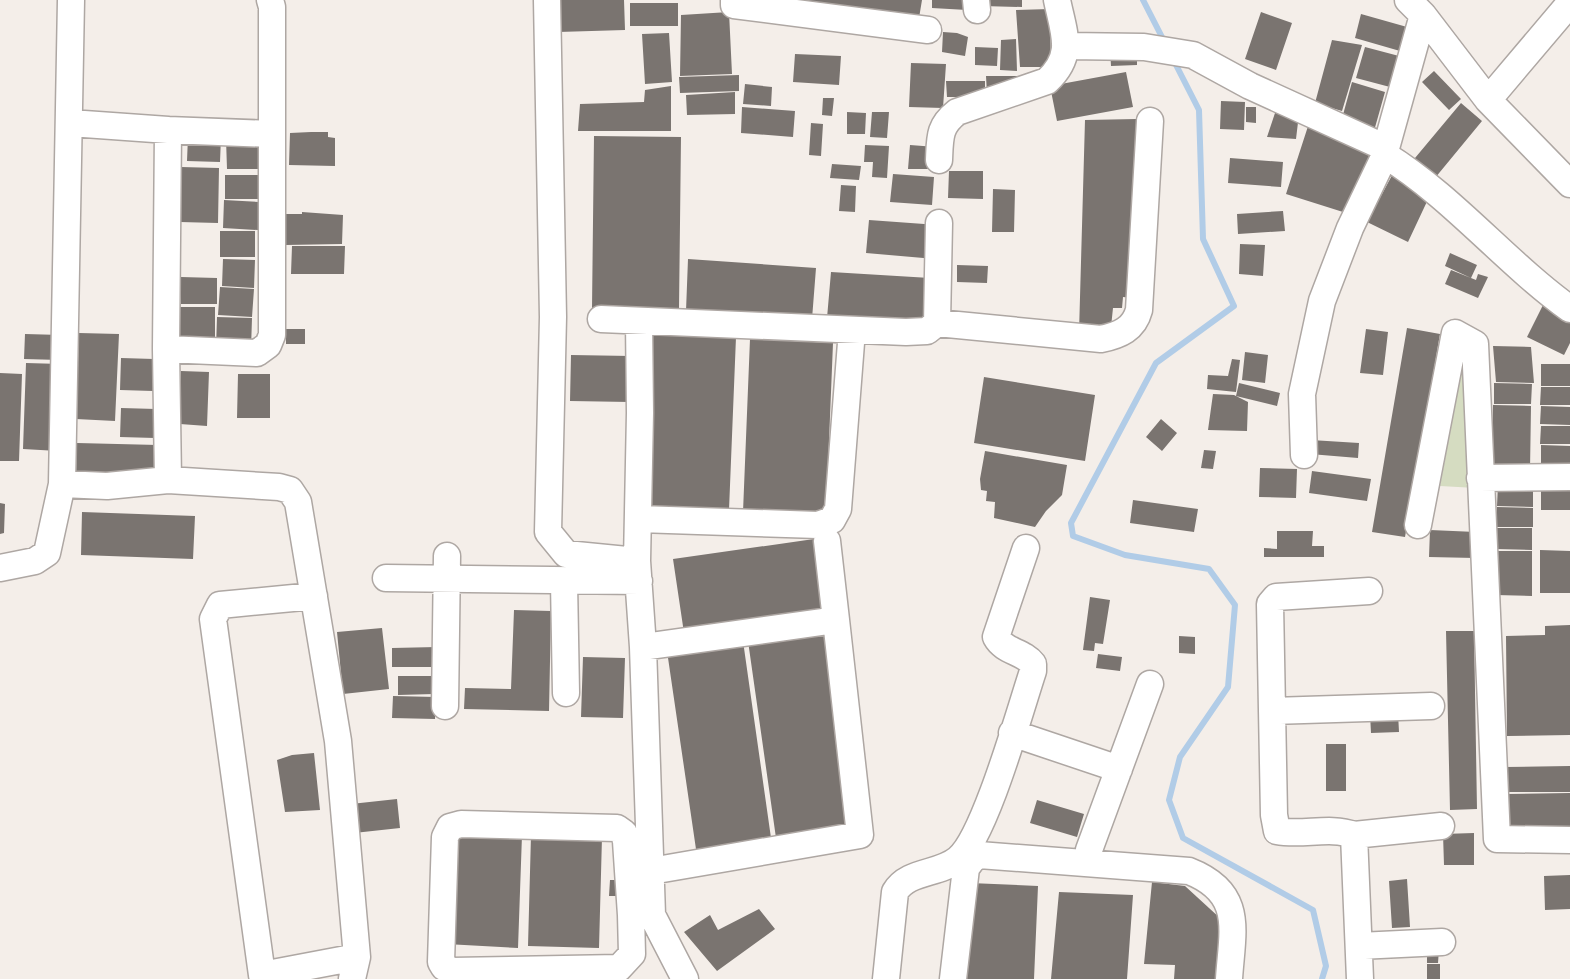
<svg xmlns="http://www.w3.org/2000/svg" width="1570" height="979" font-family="'Work Sans',sans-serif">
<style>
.green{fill:#d5dcc1}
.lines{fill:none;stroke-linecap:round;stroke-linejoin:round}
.stream{stroke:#b1cce7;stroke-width:6}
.building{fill:#7a7470}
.minor-casing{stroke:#aea7a3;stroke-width:29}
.minor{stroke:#fff;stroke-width:26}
</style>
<rect width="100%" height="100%" fill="#f4eee9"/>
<path class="green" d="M1464,355L1476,488L1440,486Z"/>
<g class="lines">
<path class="stream" d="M1143,0L1165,43
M1173,59L1199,110L1203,239L1234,306L1156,363L1071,523L1073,536L1125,555L1209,569L1235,605L1228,687L1180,757L1169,800L1183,838L1313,910L1326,966L1322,979"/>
</g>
<path class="building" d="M557,0H624L625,30L558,32Z
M797,0H922L918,24Z
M932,0H967V10L932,8Z
M982,0H1022V7L982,6Z
M630,3H678V26H630Z
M1050,9L1051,67H1020L1016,10Z
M729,12L732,74L680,76L681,15Z
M1261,12L1292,23L1276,70L1245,59Z
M1361,14L1407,27L1400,51L1355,38Z
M943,32L957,33L968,37L965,56L942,52Z
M669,33L672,82L645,84L642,34Z
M1016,39L1017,71L1000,70L1001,40Z
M1332,40L1362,45L1342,111L1315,103Z
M975,47L998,48L997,66L975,65Z
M1365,47L1399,56L1390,87L1356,78Z
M1110,48L1137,49V65L1111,66Z
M795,54L841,56L839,85L793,82Z
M911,63L946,64L943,108L909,107Z
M1434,71L1461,99L1449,110L1422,82Z
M1126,72L1133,107L1057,121L1050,86Z
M739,75V91L680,93L679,77Z
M986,76H1023L987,94Z
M946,81H985V97H947Z
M1352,82L1385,92L1374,131L1341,122Z
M745,84L772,87L771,106L743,104Z
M671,86V131H578L580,104L644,102L645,90Z
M735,92V114L687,115L686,95Z
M823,98H834L832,116L822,115Z
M1221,101L1245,102L1244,130L1220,129Z
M1461,103L1482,121L1435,178L1410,164Z
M742,107L795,111L793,137L741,133Z
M1246,107H1256V123L1246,122Z
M1277,107L1299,114L1296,139L1267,137Z
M847,112L866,113L865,134H847Z
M872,112H889L887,138L870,137Z
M1311,117L1373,153L1343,212L1286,194Z
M1137,119L1133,298L1123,297L1122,308H1113L1111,327L1079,333L1085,120Z
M811,123L823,124L821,156L809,155Z
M311,132H328V137L335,138V166L289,165L290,133Z
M188,136L221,137L220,162L187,161Z
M594,136L681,137L679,309L592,308Z
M226,139H259L260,169H227Z
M865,145L889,146L887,178L872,177L873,162H864Z
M910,145L936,147L935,169H908Z
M1230,158L1283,162L1281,187L1228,183Z
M832,164L861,166L859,180L830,178Z
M1397,166L1431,193L1408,242L1367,222Z
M181,167L219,168L218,223L180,222Z
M949,171H983V199L948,198Z
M893,174L934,177L932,205L890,202Z
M225,175H258V199H225Z
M841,185L856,186L855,212L839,211Z
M993,189L1015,190L1014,232H992Z
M224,200L259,202L258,230L223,228Z
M1283,211L1285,231L1238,234L1237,214Z
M302,212L343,215L342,244L285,245L286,214H302Z
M869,220L938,225L935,259L866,253Z
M220,231H255V257H220Z
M1240,244L1265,245L1263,276L1239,274Z
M292,246H345L344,274H291Z
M1450,253L1477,265L1471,278L1445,266Z
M223,259L255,260L254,288L222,286Z
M688,259L816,268L812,319L686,311Z
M957,265L988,266L987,283L957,282Z
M1451,270L1476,280L1478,274L1488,277L1478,298L1445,284Z
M831,272L930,278L927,323L827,318Z
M181,277L217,278V304H181Z
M220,287L254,289L252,317L218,315Z
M1544,303L1570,316V343L1564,355L1527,337Z
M180,307H215V341H180Z
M217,317L252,318L251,349L216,348Z
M1407,328L1440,334L1405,537L1372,532Z
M286,329H305V344H286Z
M1366,329L1388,332L1383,375L1360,373Z
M79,333L119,334L115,421L76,419Z
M25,334L61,335L60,360L24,359Z
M653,334L736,337L729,510L646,507Z
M750,339L833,343L826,515L743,512Z
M1493,346L1531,347L1534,383L1496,382Z
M1245,352L1268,355L1265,383L1242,380Z
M571,355L631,356L630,402L570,401Z
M121,358L154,359L153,391L120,390Z
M1232,359L1240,360L1236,392L1207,389L1208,375L1228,376Z
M26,363L61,364L58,451L23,449Z
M1541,364H1570V386H1541Z
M181,371L209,372L207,426L180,424Z
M0,373L22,374L19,461H0Z
M238,374H270V418H237Z
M984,377L1095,395L1085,461L974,443Z
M1239,383L1280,393L1277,406L1236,396Z
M1494,383L1532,384L1531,404H1494Z
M1541,387H1570V405H1540Z
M1213,394L1234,395L1248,402L1247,431L1208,430Z
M1493,405L1531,406L1530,470L1492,469Z
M1541,406L1570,407V425L1540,424Z
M121,408L156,409L155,438L120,437Z
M1161,419L1177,433L1162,451L1146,437Z
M1541,426H1570V444H1540Z
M1311,440L1359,443L1358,458L1310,454Z
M77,443L158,445L157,475L76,472Z
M1541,445L1570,446V468L1541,467Z
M1204,450L1216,451L1213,469L1201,468Z
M985,451L1067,465L1062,495L1046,511L1035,527L994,518L995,502L986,501L987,491L981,490L980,479Z
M1260,468L1297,469L1296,498L1259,497Z
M1312,471L1371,479L1367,501L1309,493Z
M1498,484L1533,485V507L1497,506Z
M1541,488L1570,489V510H1541Z
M1133,500L1198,509L1194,532L1130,523Z
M0,503L5,504L4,533L0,534Z
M1497,507L1533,508V527H1497Z
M82,512L195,516L193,559L81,555Z
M1497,528H1532V550L1496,549Z
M1430,530L1476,532L1475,558L1429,557Z
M1277,531H1313L1312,546H1324V557H1264V548L1277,549Z
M814,539L824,613L684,633L673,559Z
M1540,550L1570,551V593H1540Z
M1496,551H1532V596L1496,595Z
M1090,597L1110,600L1103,644L1095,643L1094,651L1083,650Z
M514,610L551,611L549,711L464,709L465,688L511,689Z
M1570,625V735L1507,736L1506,636L1545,635V626Z
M382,628L389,689L343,694L337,632Z
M823,630L853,834L777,845L748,641Z
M1446,631H1474L1477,809L1450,810Z
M1179,636L1195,637V654L1179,653Z
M743,641L772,845L697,856L667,651Z
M437,647V667H392V648Z
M1098,654L1122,657L1120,671L1096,668Z
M583,657L625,658L623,718L581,717Z
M398,676H434V694L398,695Z
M393,696L436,697L435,719L392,718Z
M1398,713L1399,732L1371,733L1370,714Z
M1326,744H1346V791H1326Z
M314,753L320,810L285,812L277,760L292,755Z
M1570,766V792H1505L1506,767Z
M1570,793V827H1506L1508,794Z
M397,799L400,828L354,833L351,804Z
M1037,800L1084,814L1077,837L1030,823Z
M1474,833V865H1444L1443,834Z
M452,835H522L518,948L446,944Z
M531,835L602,837L599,948L528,946Z
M1570,875V909L1545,910L1544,876Z
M1407,879L1410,927L1392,928L1389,881Z
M610,880H624L623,896H609Z
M1152,882L1185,886L1221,919L1219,979H1174L1175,965L1144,964Z
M970,883L1038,886L1034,979H966Z
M1059,892L1133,895L1127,979H1051Z
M759,909L775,929L717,971L684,932L710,915L718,930Z
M1427,949H1439L1438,963H1427Z
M1427,964H1440V979H1427Z"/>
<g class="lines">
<g class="minor-casing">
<path id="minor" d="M71,0L62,484L107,486L168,480L166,349L168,130L272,134V335L268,345L257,353L166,349
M270,0L272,7V134
M547,0L553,317L548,532L566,554L637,561L643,647L652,915L685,979
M734,0V5L928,30
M976,0L977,10
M1408,0L1423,15L1488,100L1570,184
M1067,46L1144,47L1193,55L1250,86L1386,148L1385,155C1453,197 1505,262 1570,309
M1488,100L1570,3
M70,123L168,130
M1386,148L1423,15
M939,160C940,137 939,126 957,112L1047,81C1075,55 1064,34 1057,0
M601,319L906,332L927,331L937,323L939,223
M937,323L1101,339C1120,335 1134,329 1139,310L1150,121
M1304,455L1302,394L1322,301L1350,228L1385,155
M1480,478L1570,477
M168,480L279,487L290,490L298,502L338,741L357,957
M639,519L818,525L832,520L838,509L852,330
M1418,525L1455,333L1475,344L1497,839L1570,840
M637,561L640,413L639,321
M0,568L35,561L47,553L62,484
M386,578L639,581
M564,582L566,693
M314,596L220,605L213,619L262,975L357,957L352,979
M643,647L836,620L827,541
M445,706L447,556
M1272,711L1431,706
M1012,733L1119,769
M1354,835L1441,826
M1089,850L1150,684
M651,871L860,835L836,620
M631,915L626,841L624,833L617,828L461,824L450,827L445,837L441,962L444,967L452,971L619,968L632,954L631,915H652
M1359,946L1442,942
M886,979L895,892C908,870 939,875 958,859C985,837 1020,710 1033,671V664C1023,651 1004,652 996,637L1026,548
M953,979L966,868L972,860L979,855L1189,871C1245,893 1232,931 1229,979
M1360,979L1354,835C1330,826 1302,836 1277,831L1274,815L1270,604L1276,597L1369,591"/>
</g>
<use href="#minor" class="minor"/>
</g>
</svg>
